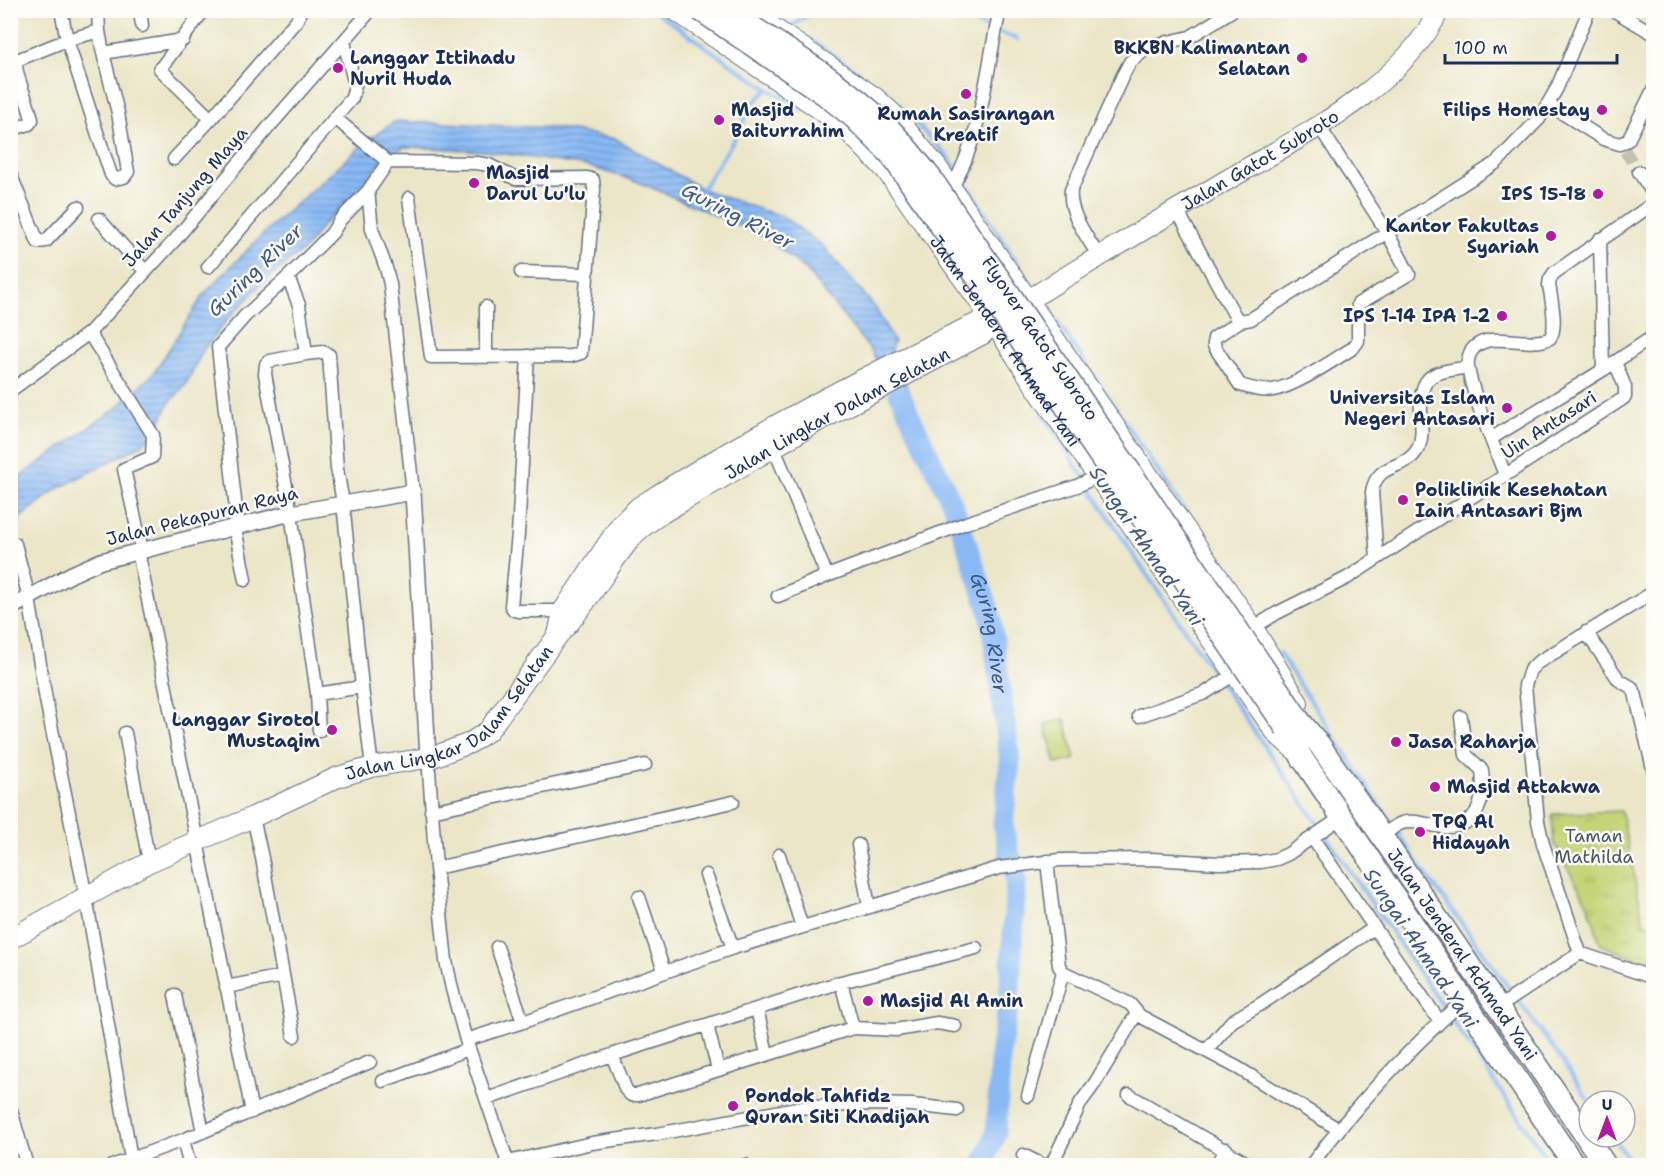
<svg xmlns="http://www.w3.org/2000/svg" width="1664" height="1176" font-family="'Shantell Sans',sans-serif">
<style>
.grass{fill:url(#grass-tufts);stroke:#70826a;stroke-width:1.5}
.pitch{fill:#c5d477;stroke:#70826a;stroke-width:1.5}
.water{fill:url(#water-rules);stroke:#5274aa;stroke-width:1.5}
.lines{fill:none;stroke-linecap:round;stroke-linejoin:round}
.stream{stroke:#89b9f5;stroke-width:4}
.river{stroke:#89b9f5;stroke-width:21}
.minor-tunnel{stroke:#c1c1b3;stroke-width:12;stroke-dasharray:12 6;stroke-linecap:butt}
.minor-casing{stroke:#646f83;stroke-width:15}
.tertiary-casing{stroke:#646f83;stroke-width:18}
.primary-casing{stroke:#646f83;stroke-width:22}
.trunk-casing{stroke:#646f83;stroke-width:24}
.minor{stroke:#fff;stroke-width:12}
.tertiary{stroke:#fff;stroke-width:15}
.primary{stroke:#fff;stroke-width:20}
.trunk{stroke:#fff;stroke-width:21}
.trunk-bridge-casing{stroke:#646f83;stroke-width:24;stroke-linecap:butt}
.trunk-bridge{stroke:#fff;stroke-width:21}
.poi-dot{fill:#b5179e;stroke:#fdfcf7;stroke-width:2}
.labels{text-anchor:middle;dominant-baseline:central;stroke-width:5;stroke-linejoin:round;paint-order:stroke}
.poi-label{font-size:18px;font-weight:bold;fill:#1b2f5e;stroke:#fdfcf7;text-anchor:start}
.street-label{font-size:18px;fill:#1b2f5e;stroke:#fdfcf7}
.park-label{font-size:18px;fill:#465864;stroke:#fdfcf7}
.water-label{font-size:20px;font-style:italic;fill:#3c588b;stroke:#fdfcf7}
</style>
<defs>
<pattern id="grass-tufts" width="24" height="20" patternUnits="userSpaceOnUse" patternTransform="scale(1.5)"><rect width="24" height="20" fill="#c5d477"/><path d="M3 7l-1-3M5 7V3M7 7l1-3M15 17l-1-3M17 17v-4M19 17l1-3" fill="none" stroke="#a9b669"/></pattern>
<pattern id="water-rules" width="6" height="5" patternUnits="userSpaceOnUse" patternTransform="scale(1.5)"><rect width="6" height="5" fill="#89b9f5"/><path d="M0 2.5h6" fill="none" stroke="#6f97ca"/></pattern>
</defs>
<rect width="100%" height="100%" fill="#fdfcf7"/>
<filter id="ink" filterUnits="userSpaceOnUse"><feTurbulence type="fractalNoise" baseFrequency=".0167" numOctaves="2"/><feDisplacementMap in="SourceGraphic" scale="12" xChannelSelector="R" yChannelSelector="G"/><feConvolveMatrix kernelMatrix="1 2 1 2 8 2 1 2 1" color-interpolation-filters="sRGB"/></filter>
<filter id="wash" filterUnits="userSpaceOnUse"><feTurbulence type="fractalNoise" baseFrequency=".008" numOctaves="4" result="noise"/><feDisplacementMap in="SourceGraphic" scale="24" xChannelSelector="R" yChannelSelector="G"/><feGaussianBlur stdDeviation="1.35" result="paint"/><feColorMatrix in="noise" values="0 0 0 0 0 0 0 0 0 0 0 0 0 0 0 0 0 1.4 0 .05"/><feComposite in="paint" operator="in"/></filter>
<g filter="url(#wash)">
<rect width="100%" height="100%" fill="#ebe6c8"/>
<path class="grass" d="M1621,811L1644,924L1653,925V965L1601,945L1588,905L1554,843L1552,814Z"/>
<path class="pitch" d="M1065,719L1075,759L1056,764L1045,724Z"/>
<path class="water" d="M396,121L557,128L616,139L702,189L753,207L782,216L822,245L875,307L894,342L891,348L917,411L909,418L871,351L806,270L765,237L636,181L587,166L486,151L405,147L385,157L359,188L323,225L306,248L262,284L227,320L204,349L185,386L169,403L156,431L142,445L57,489L11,525V483L115,409L153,374L204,294L268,229L369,139Z"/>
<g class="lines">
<path class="stream" d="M653,10C704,44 752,82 806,111
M766,10L884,90L950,159L957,170
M941,10L1017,39
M791,27L815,10
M961,176L1034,288
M701,191L742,127L748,108L767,90
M1042,299L1197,529
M1043,414L1132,553L1552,1166
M1279,653L1419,865L1553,1048L1589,1101
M1613,1137L1633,1166"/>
<path class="river" id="s1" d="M899,393L954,507L990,613L1010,760L1003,825L1016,882L1009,1002L1001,1047L996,1133L982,1166"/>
</g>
</g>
<g filter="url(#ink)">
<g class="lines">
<path class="minor-tunnel" d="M1625,151L1639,172"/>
<g class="minor-casing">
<path id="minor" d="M61,10L67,40L111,175L115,179L124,177L128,172L118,113L103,53L183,40
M98,10L99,31
M140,10L142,26
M204,10L160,69L211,119L296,21L299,16L298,10
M1613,10L1654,34
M1548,104L1603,139L1620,144L1628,140L1654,88
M335,118L388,162L477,163L489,165L516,179L588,178L593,180L594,189L581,353L571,356L431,357L409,198
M10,130L29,124L32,120C30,104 12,72 17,60L67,40L99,31L103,53
M174,159L211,119
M1639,172L1654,195
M10,173L38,242L46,241L78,207
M951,189C983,135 986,70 1000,10
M368,191L372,229L386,268L390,284L413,492
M1177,210L1235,316L1240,321L1251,319L1496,163L1539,119L1557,88L1589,10
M99,219L145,271
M1600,239L1603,370
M1099,257C1088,238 1068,213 1071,190L1123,75L1130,62L1150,46L1190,37L1233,10
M208,267L352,98L355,85L344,42
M521,272L586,274
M288,277L299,305L306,354L270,361L266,364L265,374L291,513L317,694L319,731
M486,307V356
M1240,321L1214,338V346L1240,385C1250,388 1262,392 1273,390C1296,386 1332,361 1353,348L1358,341V304L1409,274L1387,232L1319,126
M89,333L153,435L152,457L124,469L142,550
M306,354L323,352L329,355L337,469L343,503L362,687L372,767
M528,356L518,534L511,606L514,610L518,611H563
M10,391L89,333L175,240L268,128L371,10
M1492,438L1603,370L1654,336
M774,448L827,576L966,523L1077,486L1098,476
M1505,475C1497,453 1465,379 1468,360C1470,348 1479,342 1491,340C1508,338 1536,346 1550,338C1558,328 1551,298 1549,285L1550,279L1554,273L1654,203
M235,528L245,580
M238,528L218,347L245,316L288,277L332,233L340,220L368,191L388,162
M15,544L29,598L46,700L86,897L131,1159
M138,551L252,1112
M1377,558L1372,492C1377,461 1405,471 1417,450C1428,433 1414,401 1426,382C1433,370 1456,370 1468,367
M778,596L827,576
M1253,628L1277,613L1347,578L1621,400L1625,397V387L1615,362
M1586,632L1619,680L1631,687L1635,693L1654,773
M317,694L362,687
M1139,716L1205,693L1235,674
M125,733L149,862
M428,757L436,868L446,961L452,989L466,1040L509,1166
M431,811L645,765
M253,817L262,858L294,1036
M1382,836C1388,832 1395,825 1402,823C1415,819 1431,826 1444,827C1480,828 1485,799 1482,770L1466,755L1461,717
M1313,839L1440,1022
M858,845L869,907
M779,855L802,927
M1047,861L1059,966L1063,972L1130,1004L1140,1016L1238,1068L1338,1129
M436,868L733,802
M706,875L733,948
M639,897L664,971
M497,947L523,1022
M1580,953L1543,844L1538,821L1525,685L1530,670L1537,663L1654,592
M1580,953L1654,978
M841,982L853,1028
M226,987L283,976
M175,995L203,1132
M1499,1007L1580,953
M757,1009L767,1054
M707,1025L718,1070
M466,1040L523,1022L733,948L999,868L1060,860L1152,859L1219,863L1261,862L1277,859L1288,854L1342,817
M1206,1051L1232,1021L1261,1004L1374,928
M612,1055L626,1090L631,1095H638L853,1028L896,1030L937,1023L955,1026
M383,1081L469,1049
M1129,1095L1252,1166
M1028,1096L1063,972
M487,1099L612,1055L841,982L976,948
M10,1107L27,1166
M183,1140L190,1166
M1023,1155L1045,1166
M508,1162L592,1143L657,1134L797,1108L865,1104L912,1105L957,1110
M745,1165L746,1166
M112,1166L183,1140L370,1062
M1051,1166L1081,1102L1095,1083L1137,1013
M1215,1166L1226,1149
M1310,1166C1356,1105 1408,1050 1464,1000"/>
</g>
<g class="tertiary-casing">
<path id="tertiary" d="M10,608L72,574L101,561L291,513L413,492L428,757"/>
</g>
<g class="primary-casing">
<g id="primary">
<path id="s2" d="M675,10L817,107L845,128L886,170L989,315L1038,390L1277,734L1294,749"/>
<path d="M747,10L874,97L896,117L936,166L1253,628L1298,703"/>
<path id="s3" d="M1006,314C1076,270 1146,228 1217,186C1288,143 1403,89 1439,10"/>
<path id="s4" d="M558,635C587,605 605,570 631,538C640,527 652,520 664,512L813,424L983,334"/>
<path id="s5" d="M10,939L149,862L253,817L338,777L372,767L433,757L470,743L488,731L558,635L563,611L621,524L639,507C749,436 866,375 984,320L994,322"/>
</g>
</g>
<g class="trunk-casing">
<g id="trunk">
<path id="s6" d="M1299,720L1319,744L1606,1166"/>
<path d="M1286,728L1302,758L1575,1166"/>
</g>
</g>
<use href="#minor" class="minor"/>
<use href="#tertiary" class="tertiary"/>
<use href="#primary" class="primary"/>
<use href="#trunk" class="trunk"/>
<g class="trunk-bridge-casing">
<g id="trunk-bridge">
<path d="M700,10L824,94L854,118L890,154L990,296L1286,728"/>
<path id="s7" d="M727,10C780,46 837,78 883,122C901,139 916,159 931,178L1299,720"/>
</g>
</g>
<use href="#trunk-bridge" class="trunk-bridge"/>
</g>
</g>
<g class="poi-dot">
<circle cx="1302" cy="58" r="6"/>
<circle cx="338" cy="68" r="6"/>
<circle cx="966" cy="94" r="6"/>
<circle cx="1602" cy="110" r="6"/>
<circle cx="719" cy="120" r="6"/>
<circle cx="474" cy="183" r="6"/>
<circle cx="1598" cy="194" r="6"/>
<circle cx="1551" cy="236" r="6"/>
<circle cx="1502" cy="316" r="6"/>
<circle cx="1507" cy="408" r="6"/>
<circle cx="1403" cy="500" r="6"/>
<circle cx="332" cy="730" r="6"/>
<circle cx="1396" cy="742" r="6"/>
<circle cx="1435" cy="787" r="6"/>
<circle cx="1420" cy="832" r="6"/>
<circle cx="868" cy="1001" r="6"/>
<circle cx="733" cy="1106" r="6"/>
</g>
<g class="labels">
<g class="poi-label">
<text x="1290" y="48" text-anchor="end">BKKBN Kalimantan<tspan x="1290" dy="21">Selatan</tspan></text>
<text x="350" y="58">Langgar Ittihadu<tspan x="350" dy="21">Nuril Huda</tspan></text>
<text x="731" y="110">Masjid<tspan x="731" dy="21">Baiturrahim</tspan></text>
<text x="1590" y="110" text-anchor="end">Filips Homestay</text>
<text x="966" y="114" text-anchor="middle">Rumah Sasirangan<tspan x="966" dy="21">Kreatif</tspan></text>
<text x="486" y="173">Masjid<tspan x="486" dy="21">Darul Lu'lu</tspan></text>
<text x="1586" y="194" text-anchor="end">IPS 15-18</text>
<text x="1539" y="226" text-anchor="end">Kantor Fakultas<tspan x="1539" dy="21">Syariah</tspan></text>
<text x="1490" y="316" text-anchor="end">IPS 1-14 IPA 1-2</text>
<text x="1495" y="398" text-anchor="end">Universitas Islam<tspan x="1495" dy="21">Negeri Antasari</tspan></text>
<text x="1415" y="490">Poliklinik Kesehatan<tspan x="1415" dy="21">Iain Antasari Bjm</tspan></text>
<text x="320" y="720" text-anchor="end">Langgar Sirotol<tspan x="320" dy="21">Mustaqim</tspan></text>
<text x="1408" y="742">Jasa Raharja</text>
<text x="1447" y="787">Masjid Attakwa</text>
<text x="1432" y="822">TPQ Al<tspan x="1432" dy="21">Hidayah</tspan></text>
<text x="880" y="1001">Masjid Al Amin</text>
<text x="745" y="1096">Pondok Tahfidz<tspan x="745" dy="21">Quran Siti Khadijah</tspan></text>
</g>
<g class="street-label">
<text stroke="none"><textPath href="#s3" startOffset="297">Jalan Gatot Subroto</textPath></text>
<text transform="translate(185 197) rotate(-49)">Jalan Tanjung Maya</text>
<text stroke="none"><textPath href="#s7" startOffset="460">Flyover Gatot Subroto</textPath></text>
<text stroke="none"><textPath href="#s2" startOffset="474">Jalan Jenderal Achmad Yani</textPath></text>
<text stroke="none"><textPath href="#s4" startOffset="363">Jalan Lingkar Dalam Selatan</textPath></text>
<text transform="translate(1549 425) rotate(-33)">Uin Antasari</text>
<text transform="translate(202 516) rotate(-14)">Jalan Pekapuran Raya</text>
<text stroke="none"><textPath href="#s5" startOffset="501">Jalan Lingkar Dalam Selatan</textPath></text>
<text stroke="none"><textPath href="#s6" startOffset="286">Jalan Jenderal Achmad Yani</textPath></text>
</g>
<g class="park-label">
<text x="1594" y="836">Taman<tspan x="1594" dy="21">Mathilda</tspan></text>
</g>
<g class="water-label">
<text transform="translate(738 216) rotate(27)">Guring River</text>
<text transform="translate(255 270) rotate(-44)">Guring River</text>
<text transform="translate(1147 546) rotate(56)">Sungai Ahmad Yani</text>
<text stroke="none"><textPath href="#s1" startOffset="258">Guring River</textPath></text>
<text transform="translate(1421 948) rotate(56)">Sungai Ahmad Yani</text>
</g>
</g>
<rect width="1664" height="1176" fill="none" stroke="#fdfcf7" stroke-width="36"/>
<g transform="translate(1607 1119)"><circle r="28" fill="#fdfcf7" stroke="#a3aaba" stroke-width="1.5"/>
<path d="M0-4.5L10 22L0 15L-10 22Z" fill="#b5179e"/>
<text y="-9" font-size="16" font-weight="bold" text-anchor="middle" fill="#1b2f5e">U</text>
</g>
<path d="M1445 54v9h172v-9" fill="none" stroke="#1b2f5e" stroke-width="3"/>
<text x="1454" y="54" font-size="18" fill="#1b2f5e" stroke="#fdfcf7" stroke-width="4.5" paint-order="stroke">100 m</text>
</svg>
